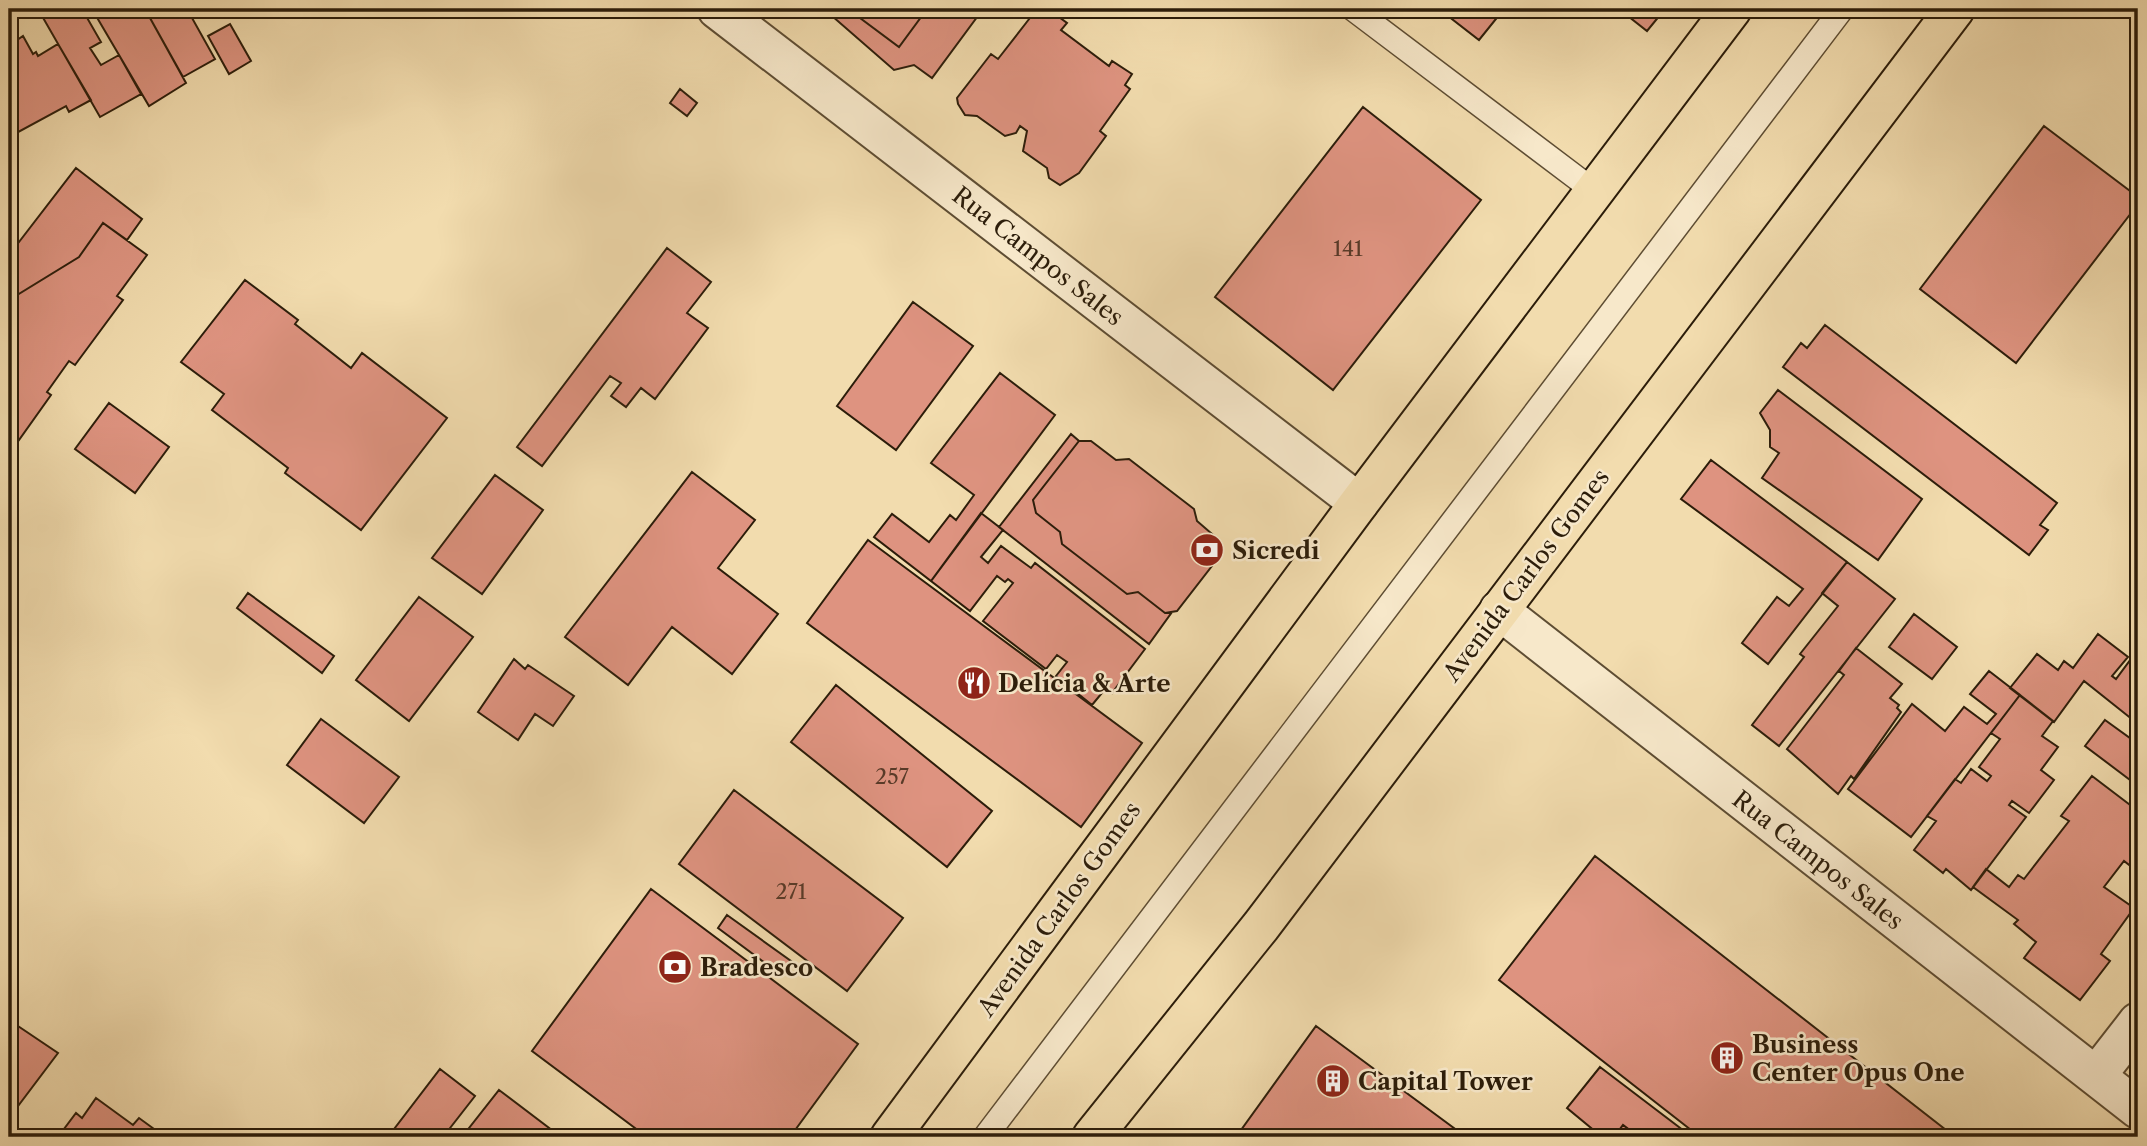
<svg xmlns="http://www.w3.org/2000/svg" width="2147" height="1146" font-family="'Libre Caslon Text',serif">
<style>
.building{fill:#de9380;stroke:#2c1d0a;stroke-width:2}
.lines{fill:none;stroke-linecap:round;stroke-linejoin:round}
.service-casing{stroke:#5e4d33;stroke-width:26}
.tertiary-casing{stroke:#5e4d33;stroke-width:42}
.primary-casing{stroke:#2c1d0a;stroke-width:42}
.service{stroke:#f7e8ca;stroke-width:23}
.tertiary{stroke:#f7e8ca;stroke-width:38}
.primary{stroke:#f2dcae;stroke-width:38}
.labels{text-anchor:middle;dominant-baseline:central;stroke-width:5;stroke-linejoin:round;paint-order:stroke}
.number-label{font-size:21px;fill:#583a28}
.street-label{font-size:24px;fill:#2c1d0a;stroke:#f7e8ca}
.poi-label{font-size:24px;font-weight:bold;fill:#2c1d0a;stroke:#f7e8ca;text-anchor:start}
</style>
<rect width="100%" height="100%" fill="#f2dcae"/>
<filter id="stains"><feTurbulence type="fractalNoise" baseFrequency=".00286" numOctaves="4"/><feColorMatrix values="0 0 0 0 .2 0 0 0 0 .09 0 0 0 0 .02 0 0 0 .5 -.17"/></filter>
<radialGradient id="worn" r=".72"><stop offset=".6" stop-color="#630" stop-opacity="0"/><stop offset="1" stop-color="#630" stop-opacity=".3"/></radialGradient>
<path class="building" d="M38,9H82L101,42L90,48L101,65L119,55L141,94L100,117Z
M92,9H145L186,83L149,106Z
M145,9H187L215,59L183,77Z
M255,9H276L260,17Z
M824,9H983L932,78L914,65L894,70Z
M854,9H927L899,47L856,15L858,12Z
M1041,9H1048L1067,23L1061,30L1109,66L1112,61L1132,74L1125,85L1130,89L1100,131L1106,136L1079,173L1060,185L1049,178L1047,168L1023,151L1027,131L1020,126L1016,133L1005,136L977,116L965,115L958,104L957,98L991,54L998,59L1033,14L1036,16Z
M1439,9H1504L1479,40Z
M1619,9H1665L1647,31Z
M230,24L251,61L229,74L208,36Z
M9,25L17,40L23,36L33,54L36,52L38,56L58,44L91,100L69,112L66,106L9,137Z
M680,89L697,103L687,116L670,103Z
M1363,107L1481,200L1333,390L1215,297Z
M2044,126L2138,197V204L2016,363L1920,289Z
M76,168L142,219L127,240L103,223L79,257L9,300V255Z
M103,223L147,255L117,296L123,300L75,365L69,361L47,392L51,395L9,454V300L79,257Z
M667,248L711,282L687,313L708,328L655,399L641,388L626,407L611,396L621,383L610,376L542,466L517,447Z
M245,280L298,320L295,324L351,368L362,353L447,418L361,530L285,473L288,468L212,410L224,394L181,362Z
M913,302L973,346L896,450L837,406Z
M1825,325L2057,503L2040,525L2048,530L2029,555L1783,367L1801,343L1807,348Z
M1000,373L1055,415L931,581L874,537L892,514L929,542L950,515L956,520L974,495L931,463Z
M1778,390L1922,499L1878,560L1762,478L1779,453L1770,447V430L1760,413Z
M109,403L169,447L135,493L75,449Z
M1071,434L1079,441L1033,500L1036,513L1060,532L1062,544L1127,594L1138,592L1165,613L1172,612L1149,644L999,527Z
M1079,441H1091L1116,460L1129,459L1194,509L1197,521L1219,540L1222,553L1177,611L1165,613L1138,592L1127,594L1062,544L1060,532L1036,513L1033,500Z
M1711,460L1847,562L1768,664L1742,643L1777,597L1789,606L1803,589L1681,499Z
M692,472L755,520L718,568L778,614L732,674L672,627L628,685L565,637Z
M495,475L543,510L482,594L432,558Z
M981,513L1003,530L981,557L988,563L1001,546L1031,568L1035,563L1145,649L1112,693L1106,688L1092,705L1056,676L1067,662L1057,655L1046,669L983,621L1013,583L1008,579L1005,582L997,576L970,611L931,581Z
M868,540L1142,743L1081,827L807,623Z
M1847,562L1895,599L1779,746L1752,725L1804,657L1800,654L1838,606L1822,593Z
M248,593L334,656L322,673L237,608Z
M419,597L473,637L409,721L356,680Z
M1914,614L1957,647L1932,679L1889,647Z
M2098,634L2128,657L2112,676L2116,679L2131,659L2138,664V724L2084,681L2054,722L2010,688L2037,654L2058,670L2064,661L2073,668Z
M1856,648L1902,684L1890,698L1899,705L1897,708L1901,712L1854,779L1851,776L1838,794L1787,749L1844,675L1839,671Z
M514,659L525,669L528,665L574,696L553,726L535,714L518,740L478,712Z
M1989,671L2020,695L1911,837L1848,789L1912,704L1945,731L1964,707L1987,724L1996,714L1970,694Z
M836,685L992,811L947,867L791,742Z
M2020,695L2053,721L2042,736L2058,747L2041,770L2054,780L2029,813L2012,801L2009,805L2026,817L1971,890L1946,869L1943,873L1914,850L1936,821L1927,816L1955,779L1961,783L1971,769L1987,781L1991,776L1979,767L2000,739L1991,733Z
M321,719L399,777L364,823L287,765Z
M2105,720L2130,738L2138,727V786L2085,746Z
M2092,776L2138,811V872L2124,861L2104,887L2134,908L2101,954L2110,961L2080,1000L2024,958L2036,942L2014,924L2018,920L1973,887L1986,869L2009,887L2018,875L2024,879L2069,821L2061,816Z
M734,790L903,918L847,991L679,864Z
M1595,856L1955,1137H1700L1499,980Z
M651,889L858,1044L790,1137H647L532,1051Z
M727,915L791,961L781,975L718,928Z
M9,1020L58,1053L9,1118Z
M1316,1026L1466,1137H1236Z
M1600,1067L1692,1137H1639L1623,1125L1614,1137H1602L1567,1108Z
M440,1069L475,1096L443,1137H388Z
M499,1090L561,1137H462Z
M96,1098L133,1125L139,1118L165,1137H58L76,1113L82,1118Z
M1623,1125L1639,1137H1614Z"/>
<g class="lines">
<g class="service-casing">
<path id="service" d="M1353,9L1594,191
M985,1137L1842,9"/>
</g>
<g class="tertiary-casing">
<path id="tertiary" d="M717,9L1359,503
M1499,610L2138,1109
M2096,1076L2138,1022"/>
</g>
<g class="primary-casing">
<path id="primary" d="M890,1137L1359,503L1732,9
M1092,1137L1261,926L1955,9"/>
</g>
<use href="#service" class="service"/>
<use href="#tertiary" class="tertiary"/>
<use href="#primary" class="primary"/>
</g>
<defs>
<g id="bank-disc" transform="scale(1.75)"><circle r="9.5" fill="#8f2418" stroke="#f7e8ca"/><path d="M-6-4H6V4H-6ZM0-2.3a2.3 2.3 0 1 0 0 4.6a2.3 2.3 0 1 0 0-4.6Z" fill="#fff"/></g>
<g id="restaurant-disc" transform="scale(1.75)"><circle r="9.5" fill="#8f2418" stroke="#f7e8ca"/><path d="M-5-6h1v4h1v-4h1v4h1v-4h1v5L-1.5 .5V6h-2V.5L-5-1ZM5-6V6H3V1.5H1.5Q1.5-4 5-6Z" fill="#fff"/></g>
<g id="building-disc" transform="scale(1.75)"><circle r="9.5" fill="#8f2418" stroke="#f7e8ca"/><path d="M-4-6H4V6H1V3H-1V6H-4ZM-2.5-4.3h1.7v1.8h-1.7ZM.8-4.3h1.7v1.8H.8ZM-2.5-1h1.7V.8h-1.7ZM.8-1h1.7V.8H.8Z" fill="#fff"/></g>
</defs>
<g fill-rule="evenodd">
<use href="#bank-disc" x="1207" y="550"/>
<use href="#restaurant-disc" x="974" y="683"/>
<use href="#bank-disc" x="675" y="967"/>
<use href="#building-disc" x="1727" y="1058"/>
<use href="#building-disc" x="1333" y="1081"/>
</g>
<g class="labels">
<g class="number-label">
<text x="1348" y="248">141</text>
<text x="892" y="776">257</text>
<text x="791" y="891">271</text>
</g>
<g class="street-label">
<text transform="translate(1038 256) rotate(38)">Rua Campos Sales</text>
<text transform="translate(1526 575) rotate(-53)">Avenida Carlos Gomes</text>
<text transform="translate(1818 860) rotate(38)">Rua Campos Sales</text>
<text transform="translate(1059 909) rotate(-54)">Avenida Carlos Gomes</text>
</g>
<g class="poi-label">
<text x="1232" y="550">Sicredi</text>
<text x="998" y="683">Delícia &amp; Arte</text>
<text x="700" y="967">Bradesco</text>
<text x="1752" y="1044">Business<tspan x="1752" dy="28">Center Opus One</tspan></text>
<text x="1358" y="1081">Capital Tower</text>
</g>
</g>
<rect width="2147" height="1146" fill="none" stroke="#f2dcae" stroke-width="35"/>
<rect x="10" y="10" width="2126" height="1125" fill="none" stroke="#2c1d0a" stroke-width="3.5"/>
<rect x="18" y="18" width="2112" height="1111" fill="none" stroke="#2c1d0a" stroke-width="2"/>
<rect width="100%" height="100%" filter="url(#stains)"/>
<rect width="100%" height="100%" fill="url(#worn)"/>
</svg>
